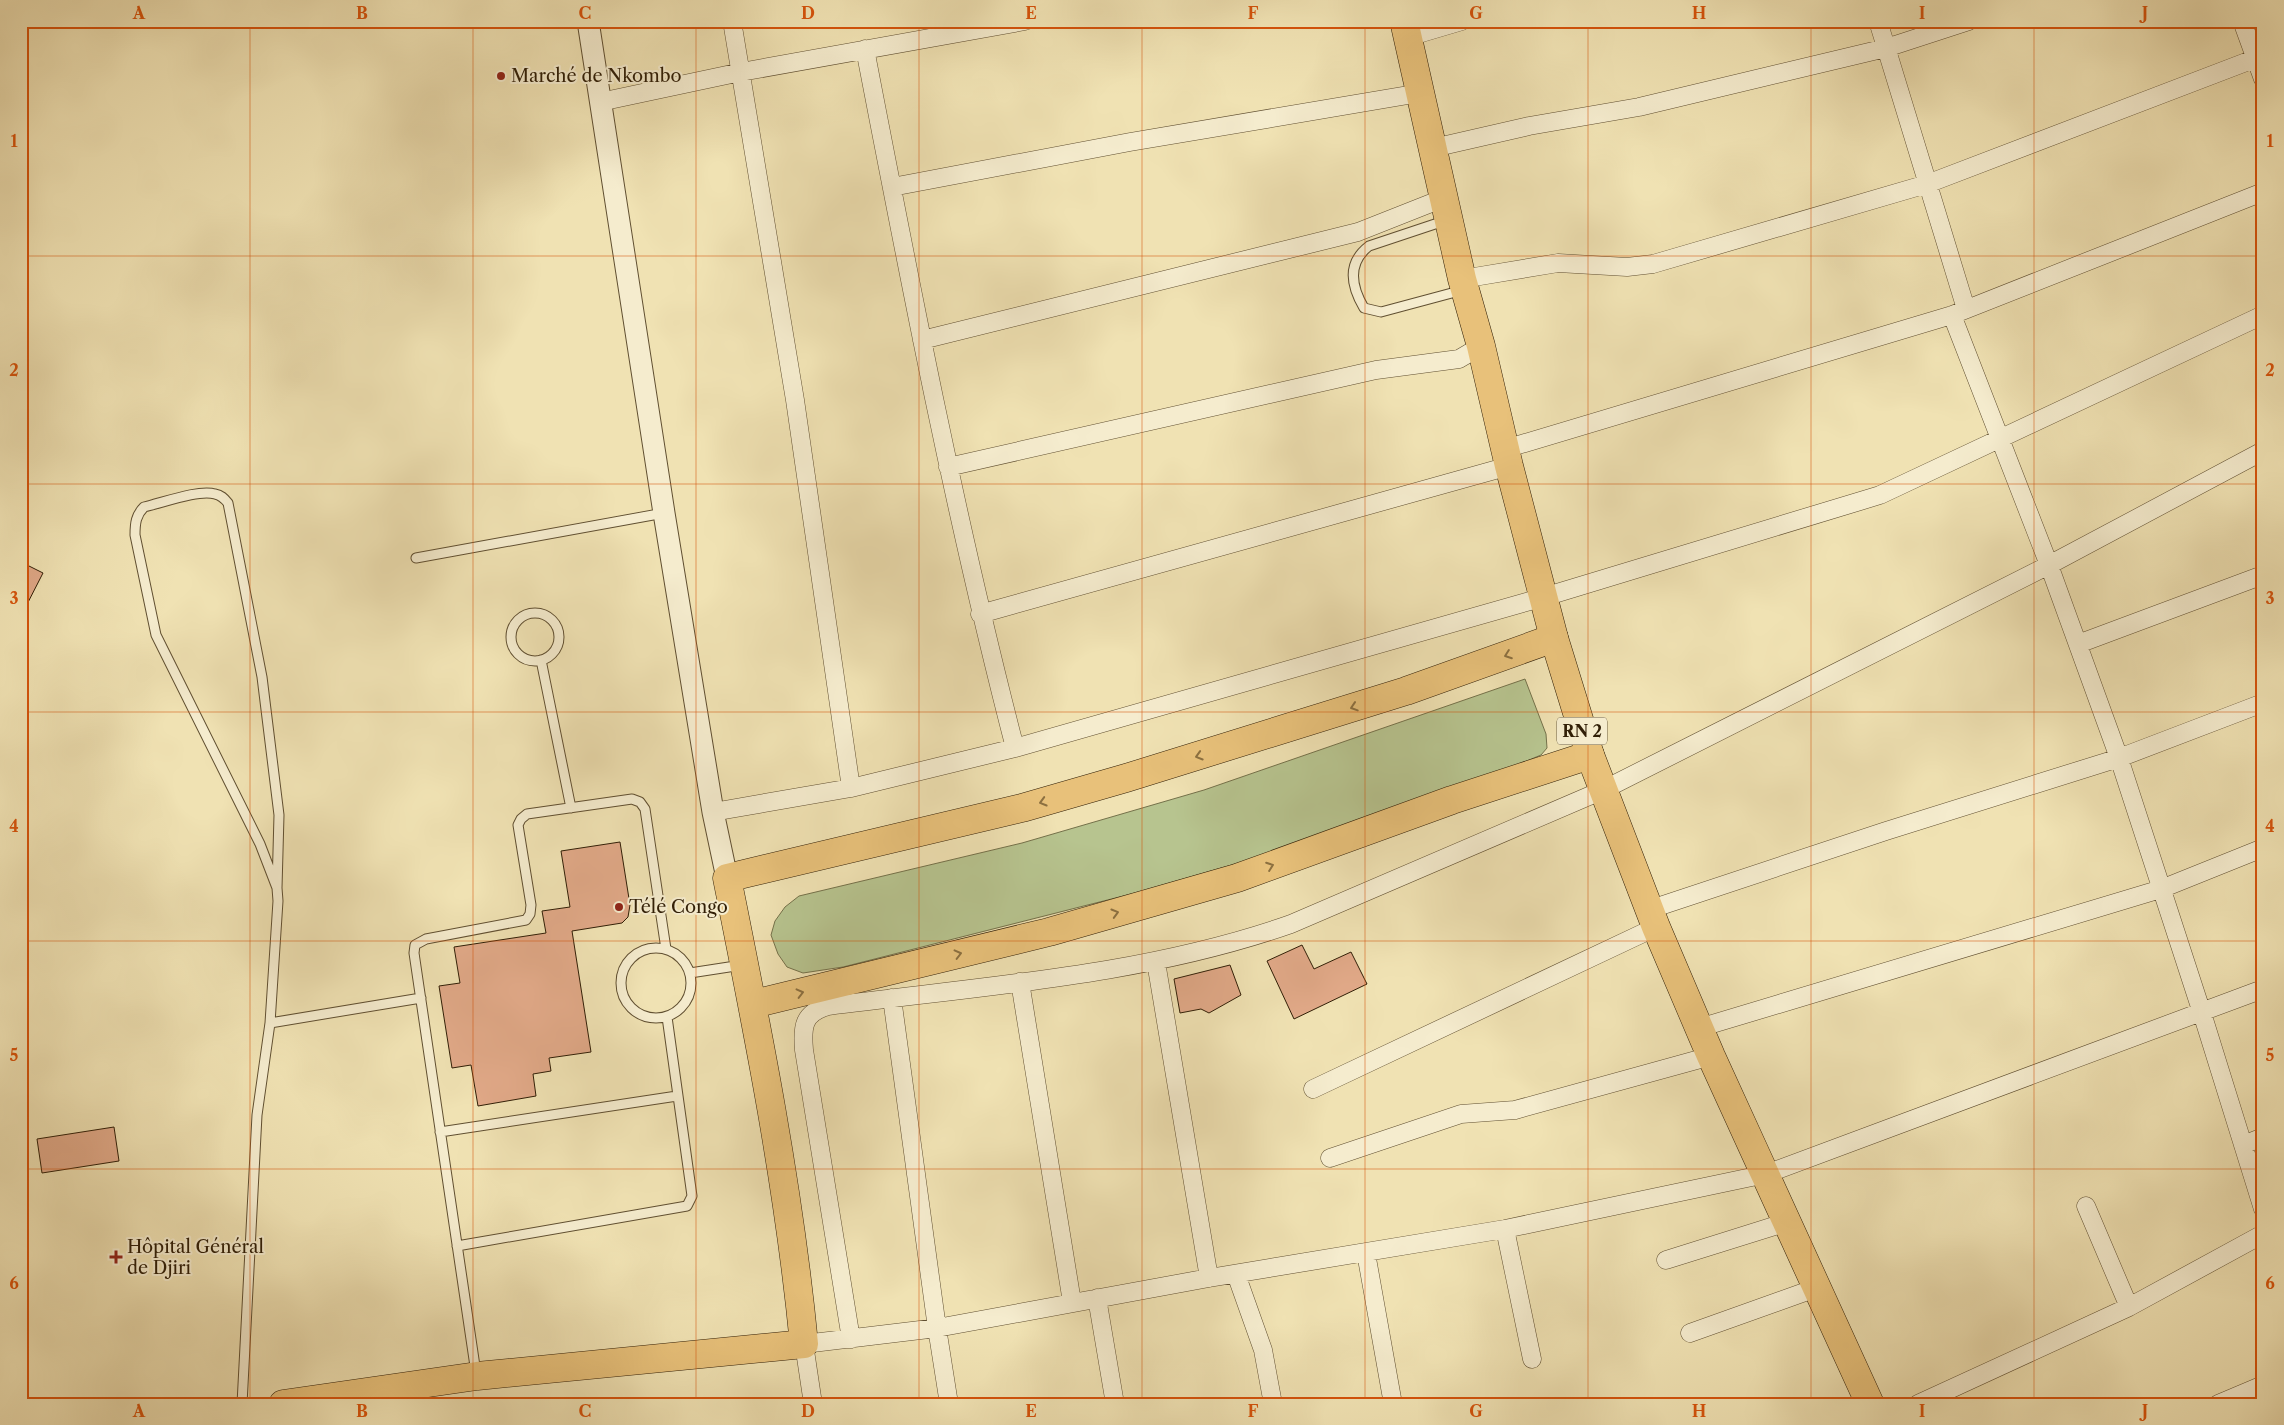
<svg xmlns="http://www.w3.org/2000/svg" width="2284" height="1425" font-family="'Libre Caslon Text',serif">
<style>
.green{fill:#b7c48f;stroke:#74714a}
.building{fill:#e1a988;stroke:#301e06}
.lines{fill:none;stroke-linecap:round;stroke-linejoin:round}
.service-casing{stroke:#604f31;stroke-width:11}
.minor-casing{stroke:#604f31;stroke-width:19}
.tertiary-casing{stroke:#604f31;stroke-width:23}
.primary-casing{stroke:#301e06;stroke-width:29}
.trunk-casing{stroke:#301e06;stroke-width:29}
.service{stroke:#f5ecce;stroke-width:9}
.minor{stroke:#f5ecce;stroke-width:18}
.tertiary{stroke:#f5ecce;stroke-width:21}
.primary{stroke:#e8c17a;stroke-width:28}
.trunk{stroke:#e8c17a;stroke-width:28}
.oneway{stroke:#8c7040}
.grid{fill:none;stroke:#d6530b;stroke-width:1;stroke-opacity:0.55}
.poi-dot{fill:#8f2418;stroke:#f5ecce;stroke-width:2}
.labels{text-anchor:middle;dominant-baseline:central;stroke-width:4;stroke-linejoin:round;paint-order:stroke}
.shield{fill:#f5ecce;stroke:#6b5c42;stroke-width:1}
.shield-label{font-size:16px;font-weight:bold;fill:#301e06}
.poi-label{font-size:18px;fill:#301e06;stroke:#f5ecce;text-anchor:start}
.neatline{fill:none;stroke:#d6530b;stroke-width:2}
.grid-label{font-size:16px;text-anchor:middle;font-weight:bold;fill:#d6530b}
</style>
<rect width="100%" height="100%" fill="#f0e2b3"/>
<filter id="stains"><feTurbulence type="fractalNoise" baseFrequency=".004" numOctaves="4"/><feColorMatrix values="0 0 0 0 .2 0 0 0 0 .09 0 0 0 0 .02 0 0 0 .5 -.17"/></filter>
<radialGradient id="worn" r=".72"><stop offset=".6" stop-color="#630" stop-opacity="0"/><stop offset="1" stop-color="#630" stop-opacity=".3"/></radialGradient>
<path class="green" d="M1525,679L1546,734L1547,748L1541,755L1500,772L1242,862L1135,893L843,967L803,973L787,967L778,954L771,935L775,921L785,907L799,896L1022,843L1204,790Z"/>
<path class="building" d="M21,562L43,573L21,616Z
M620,842L630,905L628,917L622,923L572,931L591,1052L549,1058L551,1071L533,1074L536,1096L478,1106L471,1065L452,1068L439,986L460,983L454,947L546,933L542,911L570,907L561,851Z
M1302,945L1314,969L1351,952L1367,984L1294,1019L1267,961Z
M1230,965L1241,995L1209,1013L1201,1009L1180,1013L1174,979Z
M114,1127L119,1161L42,1173L37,1139Z"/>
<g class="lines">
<g class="service-casing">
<path id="service" d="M1447,220L1369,246C1347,263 1351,286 1364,308L1381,312L1463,290
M416,558L664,513
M511 637a24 24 0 1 1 48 0a24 24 0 1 1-48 0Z
M541,660L571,808
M621 983a35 35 0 1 1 70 0a35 35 0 1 1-70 0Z
M690,973L742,965
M270,1023L421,998
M440,1132L677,1096
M457,1246L687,1206L692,1196L667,1017
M476,1373L414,953L415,945L426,939L526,920L530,914L531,905L518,825L521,819L527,814L632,799L640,802L645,809L666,949
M242,1404L257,1115L270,1023L278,901L277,888L260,844L156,635L135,535C135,523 136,515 144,507C162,503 199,489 215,494C221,495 224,498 228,503L262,677L279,815L277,888"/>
</g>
<g class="minor-casing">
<path id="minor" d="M732,21L795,400L851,788
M1878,21L1966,309
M2242,21L2263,79
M1408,37L1462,21
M865,49C910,283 955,517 1015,748
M600,102L741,72L1025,21
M1433,148L1529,126L1639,107L1886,48L1969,21
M892,187L1130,142L1420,93
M1462,279L1558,263L1627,267L1653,264L1927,184L2254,59
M1952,315L2049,565L2119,758L2202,1013L2263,1209
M922,340L1358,232L1444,198
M1505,449L1952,315L2263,192
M948,467L1376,370L1459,359L1481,346
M980,614L1509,466
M2078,644L2263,575
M713,812L851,788L1015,748L1544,597L1880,495L2263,315
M1648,910L1886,831L2119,758L2263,703
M1156,962L1209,1278
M1020,982L1072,1302
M892,998L937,1328L949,1404
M1699,1028L2161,889L2263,848
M1313,1089L1656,927
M2243,1145L2263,1137
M1330,1158L1461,1114L1515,1110L1711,1056
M2086,1206L2129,1307
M1505,1229L1532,1359
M1366,1253L1393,1404
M1666,1260L1787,1222
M1236,1274L1263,1350L1273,1404
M1097,1298L1115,1404
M1690,1333L1816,1288
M851,1339L804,1050C802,1027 803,1013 828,1006C982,986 1143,976 1291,924L1603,790L2049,565L2263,451
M813,1404L804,1344L937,1328L1209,1278L1505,1229L1766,1174L2263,989
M1918,1404L2129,1307L2263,1234
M2218,1404L2263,1385"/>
</g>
<g class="tertiary-casing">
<path id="tertiary" d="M588,21L664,513L713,812L727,878"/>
</g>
<g class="primary-casing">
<path id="primary" d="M753,1004L1049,932L1237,878L1452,800L1590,755
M283,1404L477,1376L804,1344C789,1187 758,1032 727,878L1022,808L1126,778L1406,691L1554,638"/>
</g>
<g class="trunk-casing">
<path id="trunk" d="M1404,21L1462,279L1481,346L1509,466L1554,638L1590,755L1656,927L1711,1056L1870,1404"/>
</g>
<use href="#service" class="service"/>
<use href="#minor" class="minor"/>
<use href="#tertiary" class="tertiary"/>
<use href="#primary" class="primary"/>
<use href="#trunk" class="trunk"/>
</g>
<defs><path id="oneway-chevron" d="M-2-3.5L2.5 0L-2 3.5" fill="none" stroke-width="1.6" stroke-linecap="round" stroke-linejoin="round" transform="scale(1.25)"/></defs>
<g class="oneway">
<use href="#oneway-chevron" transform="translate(1508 655) rotate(160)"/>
<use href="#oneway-chevron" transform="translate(1354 707) rotate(162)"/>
<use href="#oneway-chevron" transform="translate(1199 756) rotate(163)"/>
<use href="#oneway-chevron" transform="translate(1043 802) rotate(164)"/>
<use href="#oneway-chevron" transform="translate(1270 866) rotate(-20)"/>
<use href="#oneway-chevron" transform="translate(1115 913) rotate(-16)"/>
<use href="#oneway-chevron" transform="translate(958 954) rotate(-14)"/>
<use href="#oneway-chevron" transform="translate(800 993) rotate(-14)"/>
</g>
<path class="grid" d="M250,21V1404M473,21V1404M696,21V1404M919,21V1404M1142,21V1404M1365,21V1404M1588,21V1404M1811,21V1404M2034,21V1404M21,256H2263M21,484H2263M21,712H2263M21,941H2263M21,1169H2263"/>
<g class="poi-dot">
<circle cx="501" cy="76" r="5"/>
<circle cx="619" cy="907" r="5"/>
<path d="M113.5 1249.5h5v5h5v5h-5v5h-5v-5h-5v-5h5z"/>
</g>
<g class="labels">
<rect class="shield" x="1557" y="717.5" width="50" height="27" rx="4"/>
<g class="shield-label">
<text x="1582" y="731">RN 2</text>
</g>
<g class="poi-label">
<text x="511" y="76">Marché de Nkombo</text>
<text x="629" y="907">Télé Congo</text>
<text x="127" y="1247">Hôpital Général<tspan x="127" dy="21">de Djiri</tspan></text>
</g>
</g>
<rect width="2284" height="1425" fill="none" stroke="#f0e2b3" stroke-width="55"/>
<rect x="28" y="28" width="2228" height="1370" class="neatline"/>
<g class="grid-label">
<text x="139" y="19">A</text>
<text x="362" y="19">B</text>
<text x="585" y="19">C</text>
<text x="808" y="19">D</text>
<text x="1031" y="19">E</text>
<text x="1253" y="19">F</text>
<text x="1476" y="19">G</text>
<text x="1699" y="19">H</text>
<text x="1922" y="19">I</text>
<text x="2145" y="19">J</text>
<text x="14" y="147">1</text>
<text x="2270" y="147">1</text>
<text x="14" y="376">2</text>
<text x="2270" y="376">2</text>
<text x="14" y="604">3</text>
<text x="2270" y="604">3</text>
<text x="14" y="832">4</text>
<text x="2270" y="832">4</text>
<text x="14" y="1061">5</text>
<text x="2270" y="1061">5</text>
<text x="14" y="1289">6</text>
<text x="2270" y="1289">6</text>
<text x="139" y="1417">A</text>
<text x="362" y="1417">B</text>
<text x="585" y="1417">C</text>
<text x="808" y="1417">D</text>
<text x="1031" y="1417">E</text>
<text x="1253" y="1417">F</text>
<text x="1476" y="1417">G</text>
<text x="1699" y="1417">H</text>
<text x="1922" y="1417">I</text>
<text x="2145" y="1417">J</text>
</g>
<rect width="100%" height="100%" filter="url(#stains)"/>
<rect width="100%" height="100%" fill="url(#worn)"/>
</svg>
